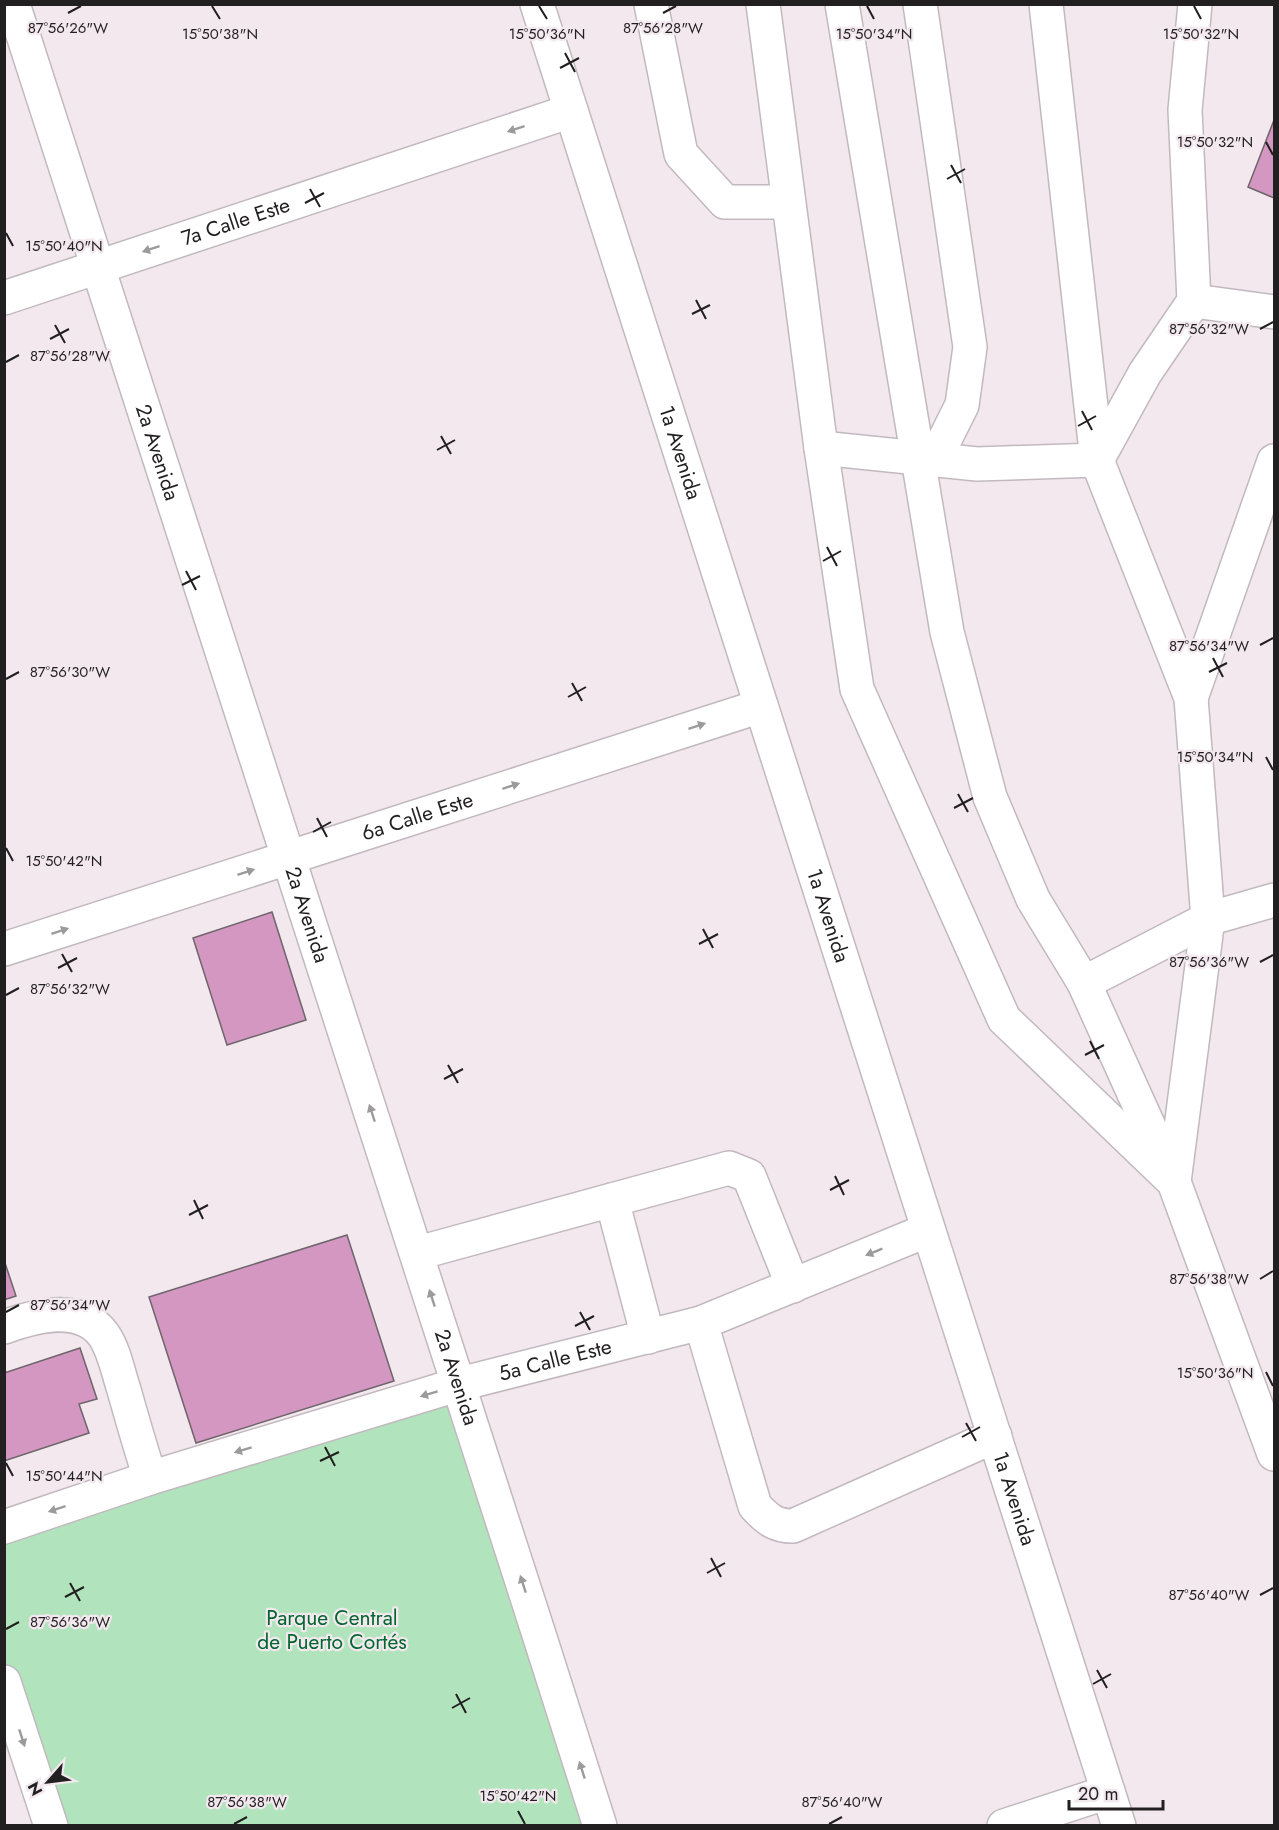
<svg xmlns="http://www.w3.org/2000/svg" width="1279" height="1830" font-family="Jost,sans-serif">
<rect width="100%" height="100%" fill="#f2e8ee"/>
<path fill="#b1e4bc" d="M460,1384L600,1825H51L5,1682L4,1528Z"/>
<g fill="#d397c1" stroke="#6e656b" stroke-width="1.5">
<path d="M1274,120V198L1248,187Z"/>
<path d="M272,912L306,1020L227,1045L193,938Z"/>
<path d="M347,1235L394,1381L196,1443L149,1297Z"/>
<path d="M4,1260L16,1296L4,1300Z"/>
<path d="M80,1348L97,1399L79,1404L89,1433L4,1461V1373Z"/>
</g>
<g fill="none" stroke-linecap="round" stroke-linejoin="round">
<defs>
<g id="minor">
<path id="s1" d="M13,4C208,612 407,1218 600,1826"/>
<path id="s2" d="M537,4L1119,1826"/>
<path d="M651,4L681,154L725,202H788"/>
<path d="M763,4L821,448L857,689L1004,1019L1174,1182L1274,1454"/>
<path d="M842,4L947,632L990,797L1033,899L1084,983L1174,1182L1208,919L1191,698L1097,460L1046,4"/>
<path d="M920,4L970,347L962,405L935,459"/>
<path id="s3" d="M4,298L571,111"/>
<path d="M1194,301L1274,312"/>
<path d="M821,448L977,464L1097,460L1145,373L1194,301L1185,110L1195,4"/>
<path d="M1191,698L1274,461"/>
<path id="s4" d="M4,949L761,706"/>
<path d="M1084,983L1208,919L1274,900"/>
<path d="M612,1200L648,1337"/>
<path d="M418,1253L729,1168L749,1176L793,1286"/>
<path d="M701,1323L755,1506C767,1519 775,1526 793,1526L995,1436"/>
<path d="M4,1327C34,1316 80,1303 103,1334C114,1349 118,1372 124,1390C132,1419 141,1449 150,1478"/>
<path id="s5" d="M4,1527L150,1478L460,1384L701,1323L928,1230"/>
<path d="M4,1682L51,1826"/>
<path d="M1004,1826L1108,1792"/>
</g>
</defs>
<use href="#minor" stroke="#c2b9bf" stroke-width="36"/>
<use href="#minor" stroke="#fff" stroke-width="33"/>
</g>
<defs><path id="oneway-solid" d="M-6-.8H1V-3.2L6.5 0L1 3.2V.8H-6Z" transform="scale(1.5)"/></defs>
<g fill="#9c9a9b">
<use href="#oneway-solid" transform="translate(516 129) rotate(162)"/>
<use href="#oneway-solid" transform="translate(151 249) rotate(162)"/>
<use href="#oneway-solid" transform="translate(697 726) rotate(-18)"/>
<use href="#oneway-solid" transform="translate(511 786) rotate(-18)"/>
<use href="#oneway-solid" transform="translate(246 872) rotate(-18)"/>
<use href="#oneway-solid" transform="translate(60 931) rotate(-18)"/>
<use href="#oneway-solid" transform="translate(372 1113) rotate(-108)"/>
<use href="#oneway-solid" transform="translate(874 1252) rotate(158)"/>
<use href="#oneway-solid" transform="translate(432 1298) rotate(-108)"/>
<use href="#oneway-solid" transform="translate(429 1394) rotate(163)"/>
<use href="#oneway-solid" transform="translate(243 1450) rotate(163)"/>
<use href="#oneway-solid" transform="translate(57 1509) rotate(162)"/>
<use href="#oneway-solid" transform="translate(523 1584) rotate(-108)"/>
<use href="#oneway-solid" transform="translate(22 1738) rotate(72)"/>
<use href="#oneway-solid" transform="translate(582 1770) rotate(-108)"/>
</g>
<path fill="none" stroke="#221f21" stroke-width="2" d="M212,6L220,19M539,6L547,19M867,6L874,19M1194,6L1201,19M68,13L81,6M663,13L676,6M565,53L575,72M560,68L579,58M1266,142L1273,155M951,165L961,183M947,179L965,169M310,189L320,207M305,203L324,193M6,233L13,246M696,300L706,319M692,314L710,305M55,325L65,343M1260,329L1273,322M50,339L69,329M6,362L19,355M1082,411L1092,430M1078,426L1096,416M441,436L451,454M437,450L455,440M827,547L837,566M823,561L841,551M186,571L196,590M182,585L200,576M1260,645L1273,638M1213,658L1223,677M1209,672L1227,663M6,679L19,672M572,683L582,701M568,697L586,687M1266,757L1273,770M958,794L968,812M954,808L973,798M317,818L327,837M313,832L331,822M6,848L13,861M703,929L713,948M699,944L718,934M62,954L72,972M1260,962L1273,955M58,968L77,958M6,995L19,988M1090,1041L1099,1059M1085,1055L1104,1045M448,1065L458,1083M444,1079L463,1069M835,1176L844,1195M830,1190L849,1180M194,1200L203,1219M189,1215L208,1205M1260,1279L1273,1271M6,1312L19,1305M580,1312L590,1330M575,1326L594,1316M1266,1372L1273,1386M966,1423L976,1441M962,1437L980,1427M325,1447L335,1466M320,1461L339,1452M6,1463L13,1476M711,1558L721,1577M707,1573L725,1563M70,1583L80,1601M1260,1595L1273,1588M65,1597L84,1587M6,1629L19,1622M1097,1670L1107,1688M1093,1684L1111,1674M456,1694L466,1713M452,1708L470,1698M518,1811L525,1824M234,1824L247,1817M829,1824L842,1817"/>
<g text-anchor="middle" stroke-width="4.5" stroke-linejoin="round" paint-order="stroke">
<g font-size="21" fill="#221f21" stroke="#f2e8ee">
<text dy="7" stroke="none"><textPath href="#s3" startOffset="244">7a Calle Este</textPath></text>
<text dy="7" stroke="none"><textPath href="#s2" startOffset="471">1a Avenida</textPath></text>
<text dy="7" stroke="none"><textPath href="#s1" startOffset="471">2a Avenida</textPath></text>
<text dy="7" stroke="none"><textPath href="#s4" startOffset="434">6a Calle Este</textPath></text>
<text dy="7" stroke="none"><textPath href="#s1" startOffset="957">2a Avenida</textPath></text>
<text dy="7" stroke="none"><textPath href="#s2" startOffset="957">1a Avenida</textPath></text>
<text dy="7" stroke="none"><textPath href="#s5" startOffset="576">5a Calle Este</textPath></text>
<text dy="7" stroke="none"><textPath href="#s1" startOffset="1443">2a Avenida</textPath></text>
<text dy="7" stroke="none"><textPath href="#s2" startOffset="1569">1a Avenida</textPath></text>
</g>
<g font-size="21" fill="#00662f" stroke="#f2e8ee">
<text x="332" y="1625">Parque Central<tspan x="332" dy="24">de Puerto Cortés</tspan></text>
</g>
</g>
<g font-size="15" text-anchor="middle" fill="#221f21" stroke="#f2e8ee" stroke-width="4.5" stroke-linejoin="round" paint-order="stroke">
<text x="68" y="33">87°56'26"W</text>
<text x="663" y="33">87°56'28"W</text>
<text x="220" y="39">15°50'38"N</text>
<text x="547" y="39">15°50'36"N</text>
<text x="874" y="39">15°50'34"N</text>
<text x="1201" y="39">15°50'32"N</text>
<text x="1215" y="147">15°50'32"N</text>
<text x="64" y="251">15°50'40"N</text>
<text x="1209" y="334">87°56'32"W</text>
<text x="70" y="361">87°56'28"W</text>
<text x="1209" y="651">87°56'34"W</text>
<text x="70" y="677">87°56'30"W</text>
<text x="1215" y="762">15°50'34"N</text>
<text x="64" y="866">15°50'42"N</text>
<text x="1209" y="967">87°56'36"W</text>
<text x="70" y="994">87°56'32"W</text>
<text x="1209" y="1284">87°56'38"W</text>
<text x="70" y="1310">87°56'34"W</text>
<text x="1215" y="1378">15°50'36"N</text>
<text x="64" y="1481">15°50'44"N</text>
<text x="1209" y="1600">87°56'40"W</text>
<text x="70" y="1627">87°56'36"W</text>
<text x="518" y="1801">15°50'42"N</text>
<text x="247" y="1807">87°56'38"W</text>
<text x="842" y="1807">87°56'40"W</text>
</g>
<rect width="1279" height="1830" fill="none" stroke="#221f21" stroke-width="12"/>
<g transform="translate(48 1782) rotate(242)" stroke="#f2e8ee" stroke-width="4.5" paint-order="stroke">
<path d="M0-4.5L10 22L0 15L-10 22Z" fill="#221f21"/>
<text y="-9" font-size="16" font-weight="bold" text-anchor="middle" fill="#221f21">N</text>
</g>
<path d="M1069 1800v9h94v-9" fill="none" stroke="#221f21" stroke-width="3"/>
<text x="1078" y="1800" font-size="18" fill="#221f21" stroke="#f2e8ee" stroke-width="4.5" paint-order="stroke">20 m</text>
</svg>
